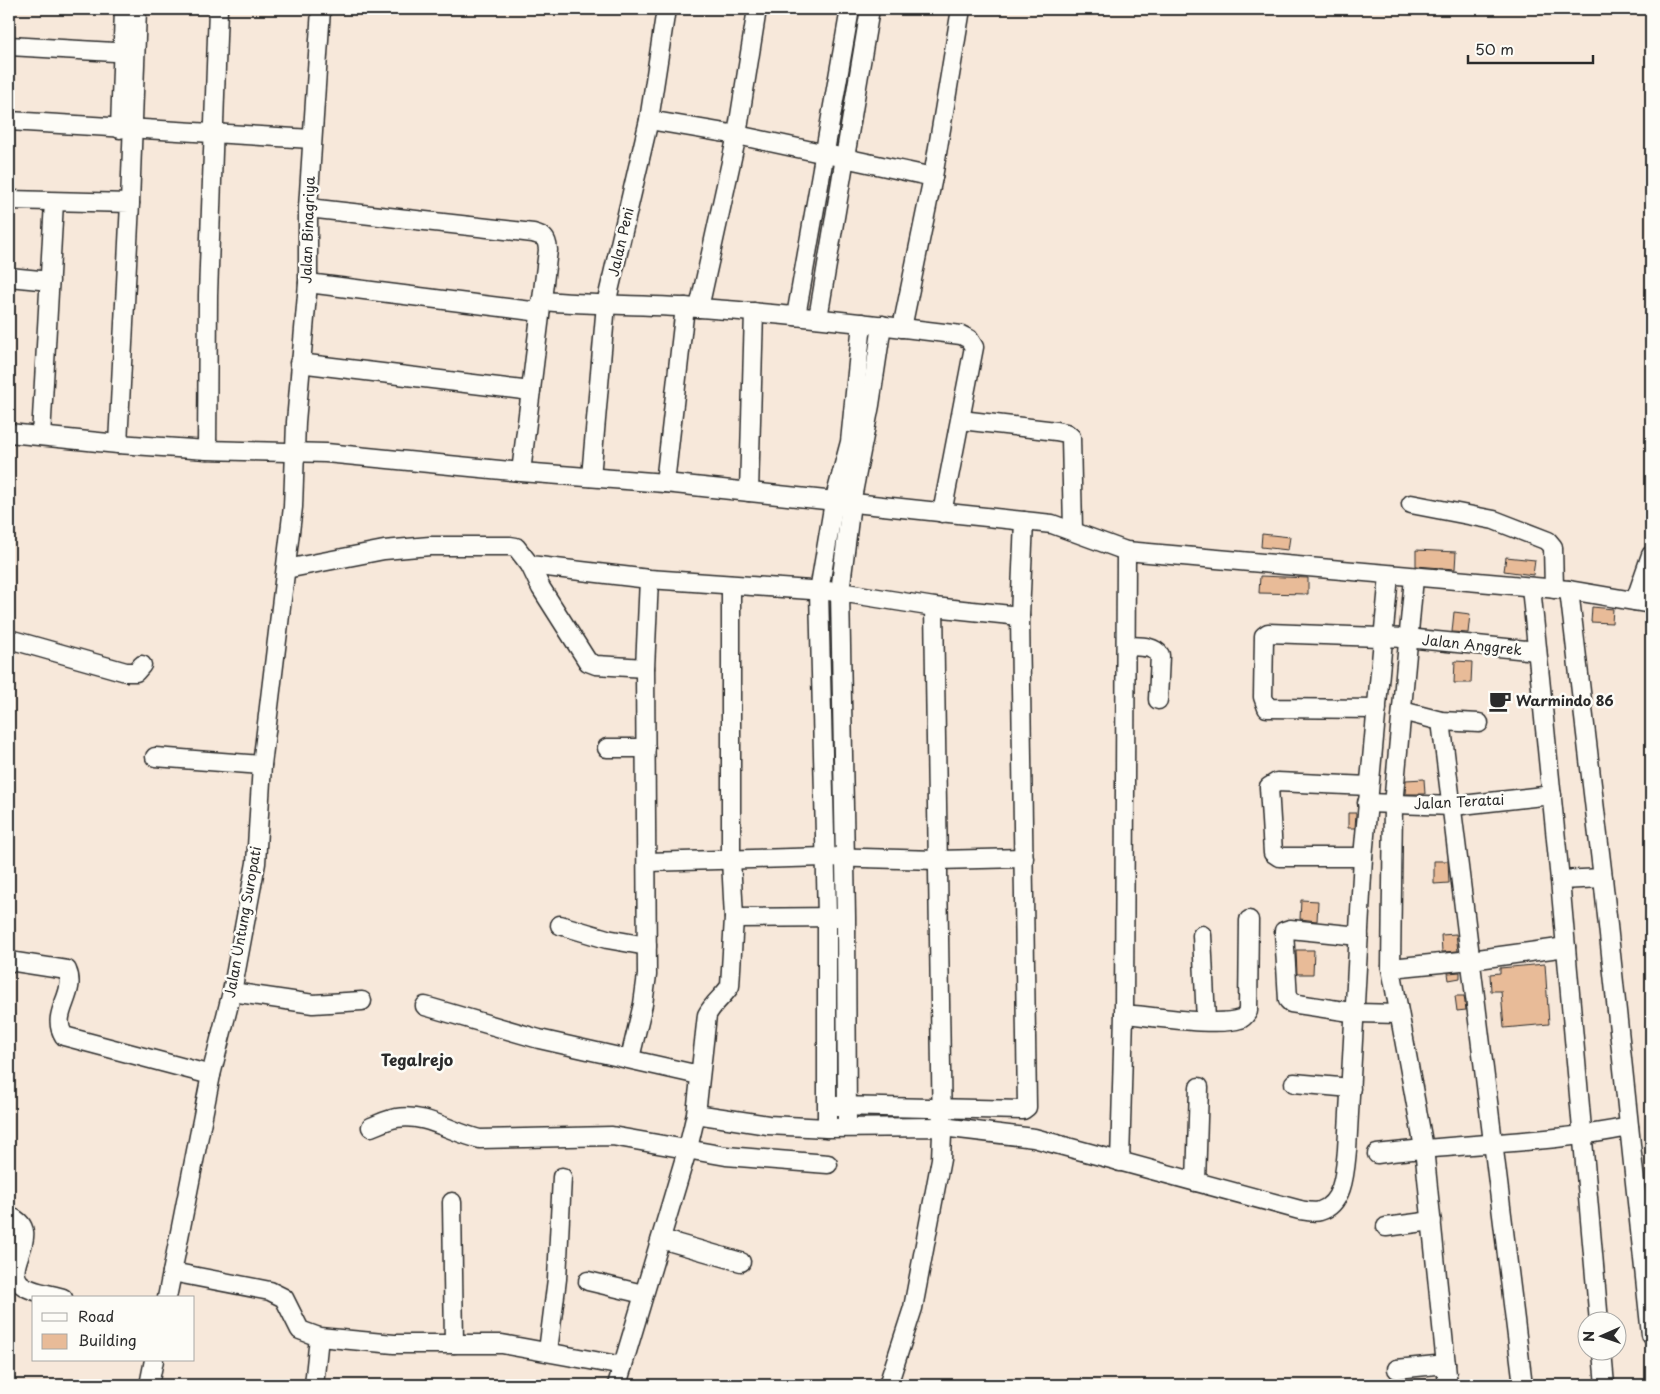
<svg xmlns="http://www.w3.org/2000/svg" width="1660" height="1394" font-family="'Playpen Sans',sans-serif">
<rect width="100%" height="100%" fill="#f7e8da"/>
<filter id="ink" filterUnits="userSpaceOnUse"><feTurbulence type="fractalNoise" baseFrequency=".02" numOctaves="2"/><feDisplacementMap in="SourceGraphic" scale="10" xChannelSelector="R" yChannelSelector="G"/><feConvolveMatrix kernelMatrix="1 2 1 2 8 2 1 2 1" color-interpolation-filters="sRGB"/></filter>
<g filter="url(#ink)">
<g fill="#e8bb98" stroke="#2b2b2b">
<path d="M1262,534L1290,537L1288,550L1261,547Z"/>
<path d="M1416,550L1456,552L1455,569L1416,566Z"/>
<path d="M1506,557L1535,560L1533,575L1504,571Z"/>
<path d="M1260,576L1308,578V594L1259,593Z"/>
<path d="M1592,607L1613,609L1612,623L1591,622Z"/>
<path d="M1454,612L1470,614L1468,633L1452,632Z"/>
<path d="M1455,661L1472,662L1471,683H1454Z"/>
<path d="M1424,779L1425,794H1405L1406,780Z"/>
<path d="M1348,813H1356L1355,828H1348Z"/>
<path d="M1434,861H1448L1449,883L1434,884Z"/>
<path d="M1301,900L1318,901L1317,921L1300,919Z"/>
<path d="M1456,934L1458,951L1442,952L1441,935Z"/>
<path d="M1296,950H1314L1313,974H1297Z"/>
<path d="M1545,964L1549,1024L1504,1028L1501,991H1491L1490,974L1500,973V968Z"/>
<path d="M1460,972V978L1449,980L1448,973Z"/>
<path d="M1455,996H1464L1466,1010L1457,1011Z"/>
</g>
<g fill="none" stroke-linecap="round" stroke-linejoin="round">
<defs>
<g id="minor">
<path d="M9,46L132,53"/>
<path d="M649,120L737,135L933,177"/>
<path d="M9,121L312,139"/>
<path d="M120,129L124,9"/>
<path d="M9,200L130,203L118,444"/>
<path d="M130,203L137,9"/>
<path d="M308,208L533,233C544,236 547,238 548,250L521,472"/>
<path d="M9,277L50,281"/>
<path d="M308,283L540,312"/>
<path d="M541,301C594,305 647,305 700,308C788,314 874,324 961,335L969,339L974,347L942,513"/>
<path d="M699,308L737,135L757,9"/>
<path d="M796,316L850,9"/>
<path d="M818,318L870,9"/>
<path d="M902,328L933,177L961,9"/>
<path d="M299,363L531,391"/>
<path d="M961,420L1056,431L1066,433L1071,437L1073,530"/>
<path d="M9,433L118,444L207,450L326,453L521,472L665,483L1052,524L1126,551L1569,590L1651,604"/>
<path d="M41,436L54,202"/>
<path d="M207,450L208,295L218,9"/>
<path d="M591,477L606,304L649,120L666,9"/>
<path d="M665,483L685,307"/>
<path d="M749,492L754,312"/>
<path d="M1411,504L1494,520L1548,541L1553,547L1554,589"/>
<path d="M530,565L541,588L588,662L596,665L645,668"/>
<path d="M286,569L384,550L430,546H510L516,547L530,565L649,579L840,592L934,607L1020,616"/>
<path d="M1531,587L1560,880L1599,1322"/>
<path d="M1569,590L1603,878L1651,1335"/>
<path d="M1635,601L1651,555"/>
<path d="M9,639L126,672H136L142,665"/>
<path d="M1127,646C1138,647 1153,645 1160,655L1158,700"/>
<path d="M1377,709L1267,708L1263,697L1264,636L1268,633L1407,638L1537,651"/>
<path d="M1402,711L1441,721L1479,723"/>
<path d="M1441,721L1523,1385"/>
<path d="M607,748H646"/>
<path d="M155,757L262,765"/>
<path d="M1367,803L1453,806L1552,795"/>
<path d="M1363,857H1279L1273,853L1269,787L1277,782L1369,786"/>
<path d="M647,862L825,857L937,860L1024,858"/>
<path d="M1560,880L1603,878"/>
<path d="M734,918L838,917"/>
<path d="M560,925L607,939L647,946"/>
<path d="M1202,935L1206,1021"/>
<path d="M1359,936L1290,929L1284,931L1288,1000L1291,1003L1357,1013L1399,1014"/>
<path d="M9,961L67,970C78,994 49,1013 64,1036L211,1075"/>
<path d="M1391,968L1393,805L1414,578"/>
<path d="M232,992L313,1004L362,1001"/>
<path d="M425,1006L539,1039L699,1075"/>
<path d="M1124,1014C1150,1016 1218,1027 1240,1019C1244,1018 1246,1014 1248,1011L1249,920"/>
<path d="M630,1058L643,1004L647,975L645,668L649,579"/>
<path d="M1294,1083L1351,1088"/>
<path d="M836,1106L1023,1110L1027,1107L1020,616L1024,521"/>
<path d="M696,1114L768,1125L827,1128L942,1127L1034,1138L1300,1210C1306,1211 1314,1213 1320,1211C1344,1204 1345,1170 1347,1150L1363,857L1389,575"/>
<path d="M371,1127C379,1124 388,1119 397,1118C426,1113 452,1133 480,1139L612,1136L726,1156L828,1164"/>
<path d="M847,1127L846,917L840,592L851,503L870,405L882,325"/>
<path d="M827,1128V917L819,591L834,502L850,442L862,323"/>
<path d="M1377,1154C1461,1143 1546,1144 1629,1127"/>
<path d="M1120,1162L1124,1014L1126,551"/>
<path d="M1196,1182L1199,1087"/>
<path d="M452,1202L454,1344"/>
<path d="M9,1216C45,1231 4,1263 19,1282C27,1292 51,1294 63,1298"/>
<path d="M1386,1227L1432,1221"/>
<path d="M661,1239L741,1262"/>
<path d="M172,1272L270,1291L284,1298L300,1330L319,1337L394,1344H502L623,1366"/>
<path d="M588,1281L643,1294"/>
<path d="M167,1298L211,1075L232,992L256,863L262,765L293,507L296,422L308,283V208L321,9"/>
<path d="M548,1351L557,1279L562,1177"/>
<path d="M1602,1352L1605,1385"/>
<path d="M1397,1369L1446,1364"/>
<path d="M149,1385L154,1360"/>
<path d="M314,1385L319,1337"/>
<path d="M617,1385L689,1144L696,1114L707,1015C713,1003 723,997 730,986L734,918L731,859V585"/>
<path d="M888,1385L913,1308L941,1159L942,1134L934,607"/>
<path d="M1448,1385L1424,1148L1391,968L1471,960L1566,947"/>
</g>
</defs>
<use href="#minor" stroke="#2b2b2b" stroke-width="21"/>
<use href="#minor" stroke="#fdfcf7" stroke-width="18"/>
</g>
</g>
<defs>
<symbol id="cafe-bare" viewBox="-9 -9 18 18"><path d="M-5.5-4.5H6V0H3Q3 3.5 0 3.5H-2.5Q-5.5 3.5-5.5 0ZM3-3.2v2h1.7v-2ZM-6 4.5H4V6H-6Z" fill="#2b2b2b" stroke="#fdfcf7" stroke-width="2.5" paint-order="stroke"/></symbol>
</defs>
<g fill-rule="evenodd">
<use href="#cafe-bare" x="1484" y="685" width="32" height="32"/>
</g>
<g text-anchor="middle" stroke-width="5" stroke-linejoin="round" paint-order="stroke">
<g font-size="14" fill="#2b2b2b" stroke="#fdfcf7">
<text transform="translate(308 230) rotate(-88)" y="5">Jalan Binagriya</text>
<text transform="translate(621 242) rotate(-77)" y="5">Jalan Peni</text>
<text transform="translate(1472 645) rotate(6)" y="5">Jalan Anggrek</text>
<text transform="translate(1459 802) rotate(-3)" y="5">Jalan Teratai</text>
<text transform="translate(243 922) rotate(-80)" y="5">Jalan Untung Suropati</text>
</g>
<g font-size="14" font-weight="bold" fill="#2b2b2b" stroke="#fdfcf7" text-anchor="start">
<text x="1516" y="706">Warmindo 86</text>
</g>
<g font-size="16" font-weight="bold" fill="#2b2b2b" stroke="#fdfcf7">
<text x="417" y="1066">Tegalrejo</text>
</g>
</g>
<rect width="1660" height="1394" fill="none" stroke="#fdfcf7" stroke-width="30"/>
<rect x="15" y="15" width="1630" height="1364" fill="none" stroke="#2b2b2b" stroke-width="2" filter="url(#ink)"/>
<rect x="32" y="1296" width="162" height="65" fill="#fdfcf7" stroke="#a9a8a5"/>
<rect x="42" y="1313" width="25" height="8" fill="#fdfcf7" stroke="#a9a8a5"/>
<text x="78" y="1322" font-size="15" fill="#2b2b2b">Road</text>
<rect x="42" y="1334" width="25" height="15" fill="#e8bb98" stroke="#a9a8a5"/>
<text x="78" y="1346" font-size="15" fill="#2b2b2b">Building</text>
<g transform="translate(1602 1336) rotate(268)"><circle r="24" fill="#fdfcf7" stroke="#a9a8a5"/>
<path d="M0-4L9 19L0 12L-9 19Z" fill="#2b2b2b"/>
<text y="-8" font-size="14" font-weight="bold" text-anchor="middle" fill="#2b2b2b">N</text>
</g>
<path d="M1468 55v8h125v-8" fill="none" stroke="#2b2b2b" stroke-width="2.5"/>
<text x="1475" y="55" font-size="15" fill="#2b2b2b" stroke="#fdfcf7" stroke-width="4" paint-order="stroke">50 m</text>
</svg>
